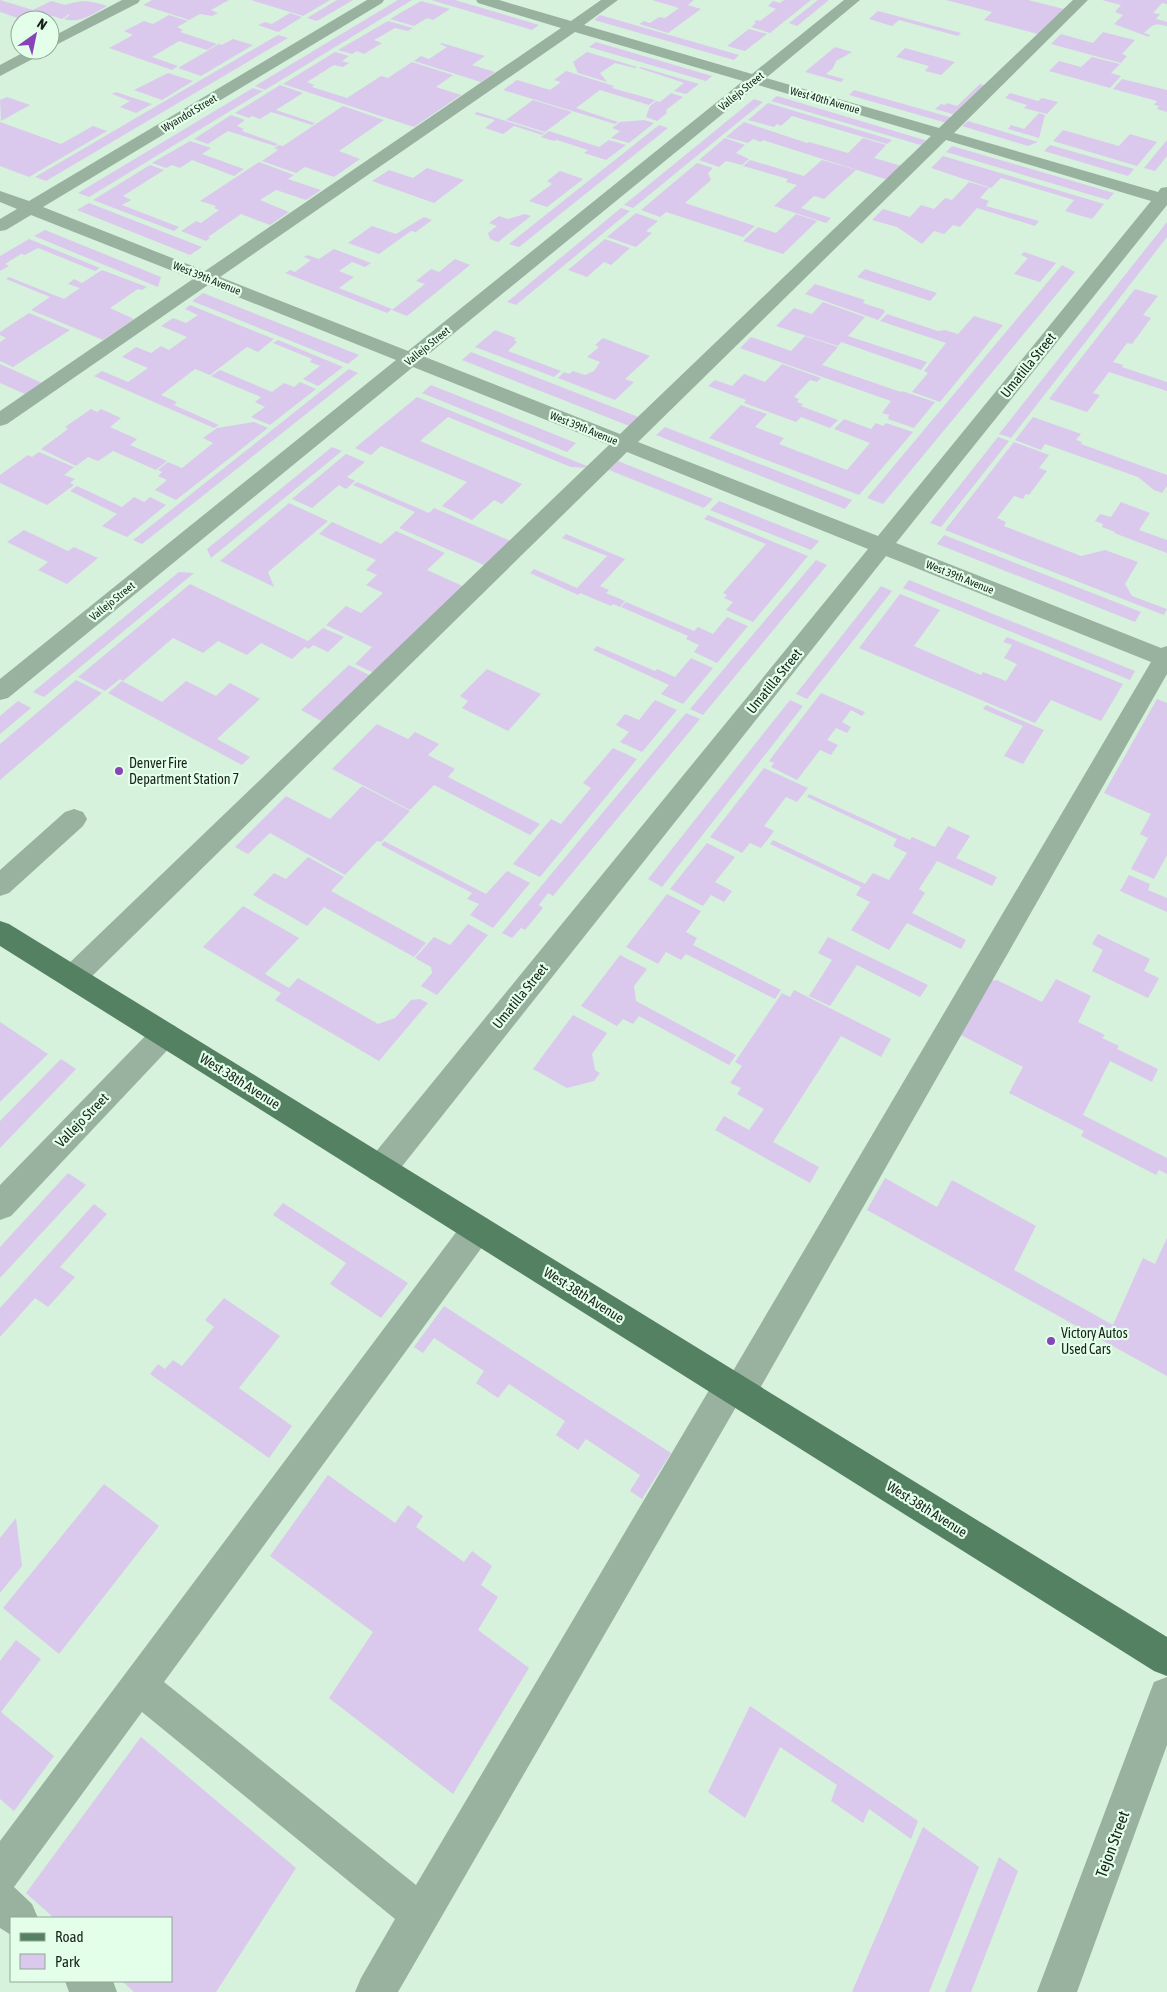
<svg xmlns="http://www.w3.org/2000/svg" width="1167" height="1992" font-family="'Asap Condensed',sans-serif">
<rect width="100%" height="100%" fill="#d6f1dc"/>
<g fill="#dbc9ed">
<path d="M0,0L33,10L51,1L65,5C83,0 87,0 107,6C93,14 80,24 64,19L70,15L67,14L68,15L62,19L53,16C33,26 16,17 0,12Z"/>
<path d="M152,0H229L211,10L218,13L212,16L200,14L189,20L143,5Z"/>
<path d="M251,0H330L303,16Z"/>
<path d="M337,0H353L317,21L307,18Z"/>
<path d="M398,0H412L265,90L255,86Z"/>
<path d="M431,0H455L539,25L532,30Z"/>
<path d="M652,0H694L688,5L701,9L668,33L639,24L644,21L650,23L659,17L665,18L679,8Z"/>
<path d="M784,0H811L770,33L751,27L756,23L754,22L757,20L760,21L776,9L768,6L773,1L780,3Z"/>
<path d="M818,0H829L797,26L789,23Z"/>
<path d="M946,0H1028L1064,9L1038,34L984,20L992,12Z"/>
<path d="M1102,0H1167V4L1162,3L1153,13L1160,14L1156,19L1167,22V26C1155,23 1153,24 1144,33L1150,35L1149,37L1114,24L1123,15L1115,12L1121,5Z"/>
<path d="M421,1L450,9L433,20L427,18L414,26L390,19Z"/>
<path d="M878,11L961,33L958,36L899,20L892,26L869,19Z"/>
<path d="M290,13L302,17L278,32L258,25L265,22L272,24Z"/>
<path d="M169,15L188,21L177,27L183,30L180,32L217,44L207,50L179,41L152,57L178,66L172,70L109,48L133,35L124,31L144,21L153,24Z"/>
<path d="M600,15L739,55L734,60L594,20Z"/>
<path d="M388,21L413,28L408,31L395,28L374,40L382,43L364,54L357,51L352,54L338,50Z"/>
<path d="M749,29L767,34L745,51L727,46Z"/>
<path d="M1103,32L1135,40L1122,54L1127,56L1121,63L1051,44L1061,34L1093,43Z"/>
<path d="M278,35L288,38L46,181L35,177Z"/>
<path d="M233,39L253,45L201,76L178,68L219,44L222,45Z"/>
<path d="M596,42L712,76L706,81L589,47Z"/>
<path d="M442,43L485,56L472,65L495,72L481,82L414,61L421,56L429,59L447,47L440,44Z"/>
<path d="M835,47L852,52L836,61L833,68L826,74L844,79L841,82L805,72Z"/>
<path d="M905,48L955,62L941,75L925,71L929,66L896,57Z"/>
<path d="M335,52L349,56L342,61L349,63L343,67L334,65L307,82L314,85L312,87L347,98L381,76L388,78L412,62L453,75L436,87L461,95L414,127L283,84Z"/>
<path d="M587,52L637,67L635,68L615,63L600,73L607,82L578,73L573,62Z"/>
<path d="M1092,57L1120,64L1111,73L1121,76L1110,88L1049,71L1059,61L1081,67Z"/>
<path d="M641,67L699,84L686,94L674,91L684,83L639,68Z"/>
<path d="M566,71L614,86L612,88L655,100L649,105L600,90L576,108L618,122L615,124L503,90L517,80L550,90L561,82L554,80Z"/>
<path d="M168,73L193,81L162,100L134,90Z"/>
<path d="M1122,79L1167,90V112L1157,109L1159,106L1154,105L1157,101L1113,89Z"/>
<path d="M980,84L987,86L956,115L935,109L941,104L945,105L947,103L957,106Z"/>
<path d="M280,85L303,93L276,110L315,123L312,125L271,112L260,119L252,116L249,118L235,113Z"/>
<path d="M253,88L263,91L89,197L78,193Z"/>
<path d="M854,90L953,118L947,123L849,95Z"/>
<path d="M116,92L152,104L136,113L120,107L130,101L112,94Z"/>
<path d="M671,93L683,97L666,110L667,113L657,121L646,117L650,106L656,101L660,102Z"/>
<path d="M1010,93L1038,101L1042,98L1058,102L1047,114L1024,108L1027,105L1005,98Z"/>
<path d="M777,96L928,141L924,146L771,101Z"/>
<path d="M7,97L30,105L1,121L0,100Z"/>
<path d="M754,99L763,102L633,208L624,205Z"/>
<path d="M533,100L572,112L545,132L506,120Z"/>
<path d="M768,103L892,140L887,144L792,116L781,126L777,124L774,127L748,120Z"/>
<path d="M343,106L384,120L339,151L360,159L334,177L305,167L296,173L262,161L278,150L274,148L279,145L283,146Z"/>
<path d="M477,112L544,133L542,135L514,126L503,134L485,128L495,120L474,114Z"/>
<path d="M1039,113L1045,115L1039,138L1008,129L1011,125L1024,129Z"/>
<path d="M231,115L245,120L237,126L244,129L242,131L278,144L275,146L228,131L208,144L194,139Z"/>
<path d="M644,120L654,123L629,143L611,138L620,131L612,128L620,122Z"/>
<path d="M968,121L1038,142L1028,146L962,126Z"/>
<path d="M0,122L61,144L93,126L107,131L29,177L0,166Z"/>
<path d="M744,122L807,143L809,142L848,153L863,138L886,145L874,158L902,166L888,180L763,140L761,142L753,139L748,143L726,137Z"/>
<path d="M659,125L668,128L519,247L509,244Z"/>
<path d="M1063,130L1119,146L1130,134L1157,142L1137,166L1053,141Z"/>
<path d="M549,131L599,147L609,140L626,145L606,160L584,153L588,150L557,140L554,141L541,137Z"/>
<path d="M725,138L745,145L736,153L749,159L742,165L726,161L719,167L699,160Z"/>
<path d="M1167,140V156L1155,171L1144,168Z"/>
<path d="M190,141L211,148L202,154L244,169L234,176L192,160L180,168L172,165L166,168L152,163Z"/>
<path d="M1050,145L1134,169L1128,176L1044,151Z"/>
<path d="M952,146L1114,193L1108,200L946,152Z"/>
<path d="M943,156L1104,204L1092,219L1065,211L1074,200L1001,178L991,188L931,168Z"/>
<path d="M750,160L804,176L822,160L856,170L824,199L814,196L801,208L831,218L826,223L774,206L797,185L786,182L788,179L743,166Z"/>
<path d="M259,162L294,175L288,179L321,190L306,200L276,190L260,200L289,212L270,225L241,214L208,237L210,238L206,241L181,231L196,221L201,223L219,210L214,208L216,206L200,201Z"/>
<path d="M697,163L713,168L708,173L711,180L685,203L755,226L743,237L666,212L660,217L641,210Z"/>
<path d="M150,165L164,170L123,196L131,200L122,205L179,227L174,231L93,200Z"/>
<path d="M427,168L464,180L434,203L372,181L389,170L413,178Z"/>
<path d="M560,171L583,179L547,207L529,201L552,184L547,181Z"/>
<path d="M969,182L989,188L980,198L989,201L986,206L1039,221L1035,226L977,208L960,227L953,225L944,234L934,231L922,244L897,227L872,220L883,209L910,217L921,205L934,209L945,198L952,200Z"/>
<path d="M89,203L202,247L190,255L77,210Z"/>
<path d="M621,208L630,211L516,305L507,302Z"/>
<path d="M636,213L658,221L646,231L652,233L636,247L607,237Z"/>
<path d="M525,214L531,216L498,242L490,239L488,233L497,226L489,223L499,216L508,219Z"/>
<path d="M796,214L817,221L783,254L743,241L758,227L776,233Z"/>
<path d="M424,217L432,220L416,232L411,231L379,254L348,243L372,226L396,234Z"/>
<path d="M1167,222V237L1011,438L999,434Z"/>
<path d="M45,230L161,277L158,287L34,236Z"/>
<path d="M29,239L100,268L95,271L38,248L25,255L21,254L5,264L9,266L0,271V256Z"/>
<path d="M605,239L630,248L611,265L604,262L587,277L568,270Z"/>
<path d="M334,249L371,263L365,267L352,262L339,271L354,277L339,288L392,309L387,313L285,273L290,270L295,272L311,260L304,257L307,255L319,259Z"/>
<path d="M1024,252L1056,263L1040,282L1014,274L1028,258L1021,255Z"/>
<path d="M455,259L470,265L407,316L392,310L425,284L416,281L431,269L439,272Z"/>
<path d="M1062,265L1075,272L883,504L867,498Z"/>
<path d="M865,269L937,293L930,301L857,277Z"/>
<path d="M102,270L147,287L142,290L138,289L110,308L134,319L103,340L31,310L50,297L6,279L9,277L64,299L80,288L68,284L74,279L82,283Z"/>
<path d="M815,284L865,300L863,303L884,310L885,312L878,320L805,294Z"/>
<path d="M1135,289L1158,296L1143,315L1151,318L1132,344L1127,343L1113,362L1123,365L1122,367L1167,382V391L1109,372L1093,393L1100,395L1087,412L1049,399Z"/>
<path d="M203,293L359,355L348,364L192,301Z"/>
<path d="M823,302L865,317L848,336L927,362L921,370L841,342L838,346L776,326L794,308L812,314Z"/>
<path d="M190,305L274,339L258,352L247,347L210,375L195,369L161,395L177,402L174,405L219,425L214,428L94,376L102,371L128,382L148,368L122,357L136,347L151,353L161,346L169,350L187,337L161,326L173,318L186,323L198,315L185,309Z"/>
<path d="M29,313L70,330L13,367L0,361V342L6,338L0,335V332Z"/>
<path d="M887,314L938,331L945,330L958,334L974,316L1003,325L940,402L912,392L928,373L924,371L946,343L880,321Z"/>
<path d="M495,330L516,338L514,340L517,342L508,351L561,371L554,377L475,347Z"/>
<path d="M805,336L838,347L822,365L901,392L902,391L935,402L914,428L888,419L889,415L882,413L891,401L740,348L751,337L791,351Z"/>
<path d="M603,338L650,356L625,379L634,382L615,400L558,378L564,372L569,374L573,371L585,375L594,371L600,362L587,357L599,347L595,345Z"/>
<path d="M278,340L343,367L318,386L303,379L320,366L310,362L312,359L273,343Z"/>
<path d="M471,352L641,418L632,427L462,360Z"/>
<path d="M0,364L42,383L25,394L0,383Z"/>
<path d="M782,364L821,378L817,382L810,380L794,397L799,399L797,402L803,404L801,406L838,420L830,428L801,417L796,422L744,403L746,400L708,386L715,380L732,386L744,374L765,382Z"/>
<path d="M349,369L358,373L142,544L133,540Z"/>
<path d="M220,370L272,392L284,383L294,387L300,382L316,389L270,425L251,417L265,407L255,402L261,397L211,376Z"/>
<path d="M431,385L576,443L567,452L422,393Z"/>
<path d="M417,397L592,468L571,467L448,417L420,441L522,484L502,504L494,500L472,520L442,506L467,482L381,446L371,455L355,448Z"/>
<path d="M741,405L767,414L755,427L784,438L779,444L847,470L870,443L834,429L844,419L871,429L876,423L883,426L886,423L913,432L859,495L709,438Z"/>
<path d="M91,409L97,412L101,409L121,418L110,427L137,439L130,445L167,461L156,470L113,451L98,461L88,457L76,466L41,449L68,429L65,427Z"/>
<path d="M1033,417L1081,434L1076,440L1082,442L1081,444L1167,475V486L1162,493L1154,490L1138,477L1045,444L1041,450L1015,440Z"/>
<path d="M254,422L268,428L176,500L155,490L167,480L158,476L162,472L158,470L168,462L182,468L213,443L203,438L217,428Z"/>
<path d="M665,427L852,500L845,509L656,435Z"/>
<path d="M998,437L1009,441L941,527L930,523Z"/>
<path d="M1014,442L1049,455L1039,468L1047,471L1029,495L1026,494L1023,499L1014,496L997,518L1006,522L1004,526L1081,556L1105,550L1138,562L1125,584L1132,596L1167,609L1164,615L945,530Z"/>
<path d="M332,447L342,451L211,558L207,549Z"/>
<path d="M39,452L74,467L64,475L75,479L70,483L74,485L47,505L0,483V475L28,455L32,457Z"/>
<path d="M346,454L365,462L347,477L355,481L346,489L339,485L312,508L292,499Z"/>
<path d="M618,461L713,499L704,508L609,470Z"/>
<path d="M357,482L429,513L434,508L515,543L484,565L399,528L415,512L353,485Z"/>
<path d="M77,486L122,507L134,497L144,502L150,497L166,505L127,537L102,526L117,514L70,491Z"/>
<path d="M719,501L819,541L811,550L710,510Z"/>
<path d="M1121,502L1150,513L1139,530L1167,540V553L1114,533L1115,532L1102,527L1103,524L1095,521L1100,514L1111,517Z"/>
<path d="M289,503L328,521L268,572L274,587L220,561Z"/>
<path d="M708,515L808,556L753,622L726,610L733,602L724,598L727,595L723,593L766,544L704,519Z"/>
<path d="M332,522L381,544L396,531L445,553L427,570L467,588L378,675L355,664L372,647L326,625L346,606L361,613L383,593L366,585L377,575L366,570L376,560L319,534Z"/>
<path d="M24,530L68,551L74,547L98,558L67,584L38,570L48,562L7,542Z"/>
<path d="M566,534L625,559L600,586L609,590L606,593L625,601L620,607L613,604L611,606L580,593L578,595L530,573L534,569L577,588L607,556L562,538Z"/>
<path d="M944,535L1141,612L1135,622L937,544Z"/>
<path d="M816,560L827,565L703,715L690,709Z"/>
<path d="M179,572L194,573L44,697L33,692Z"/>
<path d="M909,580L1135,671L1130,680L903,588Z"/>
<path d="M190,584L308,641L323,628L344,637L328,652L313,645L309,649L305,647L292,659L261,643L247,655L218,641L203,653L173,638L123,681L120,679L105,691L78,677Z"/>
<path d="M881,586L892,591L807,699L796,694Z"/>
<path d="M900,594L940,610L914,646L981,675L983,672L1006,681L1017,664L1004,658L1012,645L1003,642L1007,637L1123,684L1101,721L1051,700L1035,723L859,648Z"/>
<path d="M626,602L694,631L698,627L713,634L727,617L748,626L717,663L694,652L699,645L686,639L688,636L621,607Z"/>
<path d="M597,646L655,671L657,669L675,677L691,658L713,668L683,704L661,694L669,685L593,650Z"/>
<path d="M349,665L371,676L323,722L301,710Z"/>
<path d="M487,669L541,694L508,731L462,708L468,701L460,696Z"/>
<path d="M76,680L102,693L0,780V744Z"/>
<path d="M122,681L162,702L186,681L216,696L230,683L260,699L217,739L250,757L242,765L108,693Z"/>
<path d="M821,693L865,712L862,716L851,710L842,722L851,727L847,733L836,728L827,740L838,745L831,755L820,750L797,780L771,767L774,763L769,761Z"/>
<path d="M1157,699L1167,703V855L1154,879L1131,869L1148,838L1140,834L1151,814L1104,793Z"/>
<path d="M655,700L677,710L642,752L620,742L629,732L616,725L625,714L639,720Z"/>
<path d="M790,700L803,706L662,887L648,879Z"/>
<path d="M18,701L31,708L0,734V716Z"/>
<path d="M986,705L1044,730L1023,764L1004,756L1023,726L983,709Z"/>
<path d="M686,713L700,719L553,896L548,893L539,905L543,908L525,930L521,928L512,938L502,933Z"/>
<path d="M377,724L408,739L415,732L439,744L428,755L455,769L448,777L540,824L530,835L434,785L410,810L332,769Z"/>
<path d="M613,748L637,759L540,877L513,864L551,819L561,824L591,788L583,783Z"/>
<path d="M764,768L808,788L797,802L786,797L764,826L774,831L761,848L750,843L742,853L710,837Z"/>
<path d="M362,786L410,811L381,842L377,841L345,875L270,833L248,854L235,847L286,796L330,819Z"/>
<path d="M809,794L910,840L912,837L935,847L948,826L970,836L956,858L997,877L992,886L937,861L919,889L925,893L912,913L966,940L961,949L907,923L889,950L851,930L870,902L856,895L861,887L770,844L773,840L865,884L873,873L889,880L907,853L893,846L897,839L807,797Z"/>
<path d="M384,841L486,894L507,871L530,883L493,928L470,915L479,904L467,899L472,893L381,845Z"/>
<path d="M707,843L735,857L715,882L732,891L724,902L711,895L703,906L670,889Z"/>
<path d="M308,857L344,877L331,891L426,943L414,957L324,907L307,926L253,895L274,873L286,879Z"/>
<path d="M1129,875L1150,884L1148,890L1167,898V912L1120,891Z"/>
<path d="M667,894L701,911L686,932L697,938L693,945L781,990L775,999L686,954L681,960L666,952L658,964L626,947Z"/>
<path d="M243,906L299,938L265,974L289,988L298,978L378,1024L395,1018L411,1000L420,999L428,1003L379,1061L275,1000L281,993L203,947Z"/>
<path d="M468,924L488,935L437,995L421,986L432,973L431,967L415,958L434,937L450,945Z"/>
<path d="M1098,934L1150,959L1144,971L1159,978L1148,998L1092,971L1103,950L1092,944Z"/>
<path d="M828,937L928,985L920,997L857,965L830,1006L809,996L832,960L818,953Z"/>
<path d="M620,955L647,969L634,986L636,1001L736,1055L729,1065L639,1016L633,1024L623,1019L617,1026L581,1006Z"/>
<path d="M1056,979L1091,996L1078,1022L1105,1035L1102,1038L1119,1046L1117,1049L1158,1069L1152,1082L1110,1061L1083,1115L1167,1158V1174L1159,1170L1156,1175L1081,1136L1084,1131L1009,1093L1023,1067L957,1033L987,981L997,980L1042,1002Z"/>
<path d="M794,990L891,1039L881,1057L841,1036L773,1142L819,1167L810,1183L715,1130L724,1116L749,1130L764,1109L737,1094L741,1088L730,1083L742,1066L735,1062L782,993L790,997Z"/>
<path d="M573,1015L607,1033L592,1054L595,1070L600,1073L594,1081L567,1088L533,1069Z"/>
<path d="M0,1022L48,1054L0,1102Z"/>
<path d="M61,1059L76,1069L0,1148V1121Z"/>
<path d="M68,1173L86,1185L0,1278V1247Z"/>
<path d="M885,1178L937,1207L952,1180L1036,1226L1014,1270L1113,1325L1143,1258L1155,1264L1167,1238V1376L867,1210Z"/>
<path d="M283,1203L408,1283L381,1318L330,1284L346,1263L273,1215Z"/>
<path d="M94,1204L107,1214L60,1267L75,1277L48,1307L35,1298L0,1337V1308Z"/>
<path d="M224,1298L280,1336L239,1388L292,1426L269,1458L150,1374L158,1364L165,1369L173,1360L182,1366L214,1327L205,1320Z"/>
<path d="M444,1306L671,1453L642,1499L630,1491L640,1475L586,1439L578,1450L556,1435L565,1421L509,1384L498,1398L476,1383L484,1371L434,1338L423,1353L414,1347Z"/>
<path d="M328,1475L395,1523L408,1505L423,1516L416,1527L464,1562L472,1551L492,1566L481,1585L498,1597L478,1630L529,1668L453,1794L329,1698L373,1632L270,1556Z"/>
<path d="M104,1484L159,1526L59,1654L3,1608Z"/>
<path d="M16,1518L22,1566L0,1593V1538Z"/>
<path d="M16,1640L41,1659L1,1712L54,1756L14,1811L0,1799V1661Z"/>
<path d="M750,1706L918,1821L911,1839L869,1809L863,1823L831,1801L837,1785L780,1747L745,1818L708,1792Z"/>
<path d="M141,1737L296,1868L216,1992H134L122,1981H171V1918H54L26,1893Z"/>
<path d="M923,1827L979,1867L929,1992H852Z"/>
<path d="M999,1857L1018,1871L971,1992H945Z"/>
</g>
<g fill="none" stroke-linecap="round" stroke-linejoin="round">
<g fill="#99b19f" fill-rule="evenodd">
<path d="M122,0H140L138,3L50,48V38Z"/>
<path d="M367,0H384L382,3L43,207L205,271L561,28L478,3L476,0H499L571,21L601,0H618L584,25L752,74L844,0H860L766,78L939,128L1073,0H1088L954,133L1158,192L1161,188L1167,187V205L896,543L1161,648L1167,646V674L751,1404L739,1408L736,1407L398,1992H355L361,1978L395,1919L142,1712L14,1887L32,1904L38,1918H11V1935L0,1928V1841L466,1219L477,1215L488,1219L492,1229L488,1239L164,1682L416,1885L718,1375L730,1370L733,1371L1151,662L886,556L392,1179L381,1183L370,1179L366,1169L370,1159L868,549L627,452L83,985L73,988L63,985L59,977L63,969L609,445L413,367L8,698L0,700V679L396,360L208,285L7,424L0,426V411L193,279L31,215L6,230L0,231V219L17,209L0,202V191L29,201ZM575,32L743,81L408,351L220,277ZM758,85L931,136L620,434L425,357ZM946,140L1151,201L878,536L638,442Z"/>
<path d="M28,50H47L44,53L0,76V65Z"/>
<path d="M74,809L83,812L87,819L83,826L9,893L0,896V870L65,812Z"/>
<path d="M165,1022L175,1026L179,1034L175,1042L11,1216L0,1220V1185L155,1026Z"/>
<path d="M1167,1677V1745L1077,1992H1037L1149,1695L1154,1682Z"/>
<path d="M65,1981H113L117,1992H69Z"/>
</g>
<path fill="#548161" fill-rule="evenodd" d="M0,921L9,924L1167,1637V1676L1154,1671L0,946Z"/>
</g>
<g fill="#8744b9" stroke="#e3ffea" stroke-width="2">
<circle cx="119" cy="771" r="5"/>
<circle cx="1051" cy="1341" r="5"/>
</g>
<g text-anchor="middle" stroke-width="4.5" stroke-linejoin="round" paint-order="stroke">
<g font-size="11" fill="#18221b" stroke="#e3ffea">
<text transform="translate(741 91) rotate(-39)" y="4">Vallejo Street</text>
<text transform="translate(825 100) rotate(16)" y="4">West 40th Avenue</text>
<text transform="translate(189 113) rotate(-31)" y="4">Wyandot Street</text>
<text transform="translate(207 278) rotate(22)" y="4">West 39th Avenue</text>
<text transform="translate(427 346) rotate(-39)" y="4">Vallejo Street</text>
<text transform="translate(584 428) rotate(22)" y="4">West 39th Avenue</text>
<text transform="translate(960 577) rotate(22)" y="4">West 39th Avenue</text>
<text transform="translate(112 601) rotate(-39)" y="4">Vallejo Street</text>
</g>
<g font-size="14" fill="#18221b" stroke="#e3ffea">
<text transform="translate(1028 365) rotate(-51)" y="5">Umatilla Street</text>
<text transform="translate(774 681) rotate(-51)" y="5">Umatilla Street</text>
<text transform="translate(520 996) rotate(-51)" y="5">Umatilla Street</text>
<text transform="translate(240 1081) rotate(32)" y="5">West 38th Avenue</text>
<text transform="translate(82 1120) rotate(-46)" y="5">Vallejo Street</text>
<text transform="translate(584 1295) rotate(32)" y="5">West 38th Avenue</text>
<text transform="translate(927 1509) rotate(32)" y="5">West 38th Avenue</text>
</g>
<g font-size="14" fill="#18221b" stroke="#e3ffea" text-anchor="start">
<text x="129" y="768">Denver Fire<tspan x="129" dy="16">Department Station 7</tspan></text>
<text x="1061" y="1338">Victory Autos<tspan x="1061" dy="16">Used Cars</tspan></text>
</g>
<g font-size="16" fill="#18221b" stroke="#e3ffea">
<text transform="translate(1112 1844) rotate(-70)" y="6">Tejon Street</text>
</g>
</g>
<rect x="10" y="1917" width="162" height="65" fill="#e3ffea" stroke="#92a797"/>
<rect x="20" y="1933" width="25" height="8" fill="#548161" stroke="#92a797"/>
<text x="55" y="1942" font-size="15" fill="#18221b">Road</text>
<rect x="20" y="1954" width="25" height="15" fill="#dbc9ed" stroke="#92a797"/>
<text x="55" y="1967" font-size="15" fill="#18221b">Park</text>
<g transform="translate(35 35) rotate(33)"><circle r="24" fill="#e3ffea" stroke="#92a797"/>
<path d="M0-4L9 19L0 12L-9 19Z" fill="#8744b9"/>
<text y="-8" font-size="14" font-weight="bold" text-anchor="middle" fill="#18221b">N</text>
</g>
</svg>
